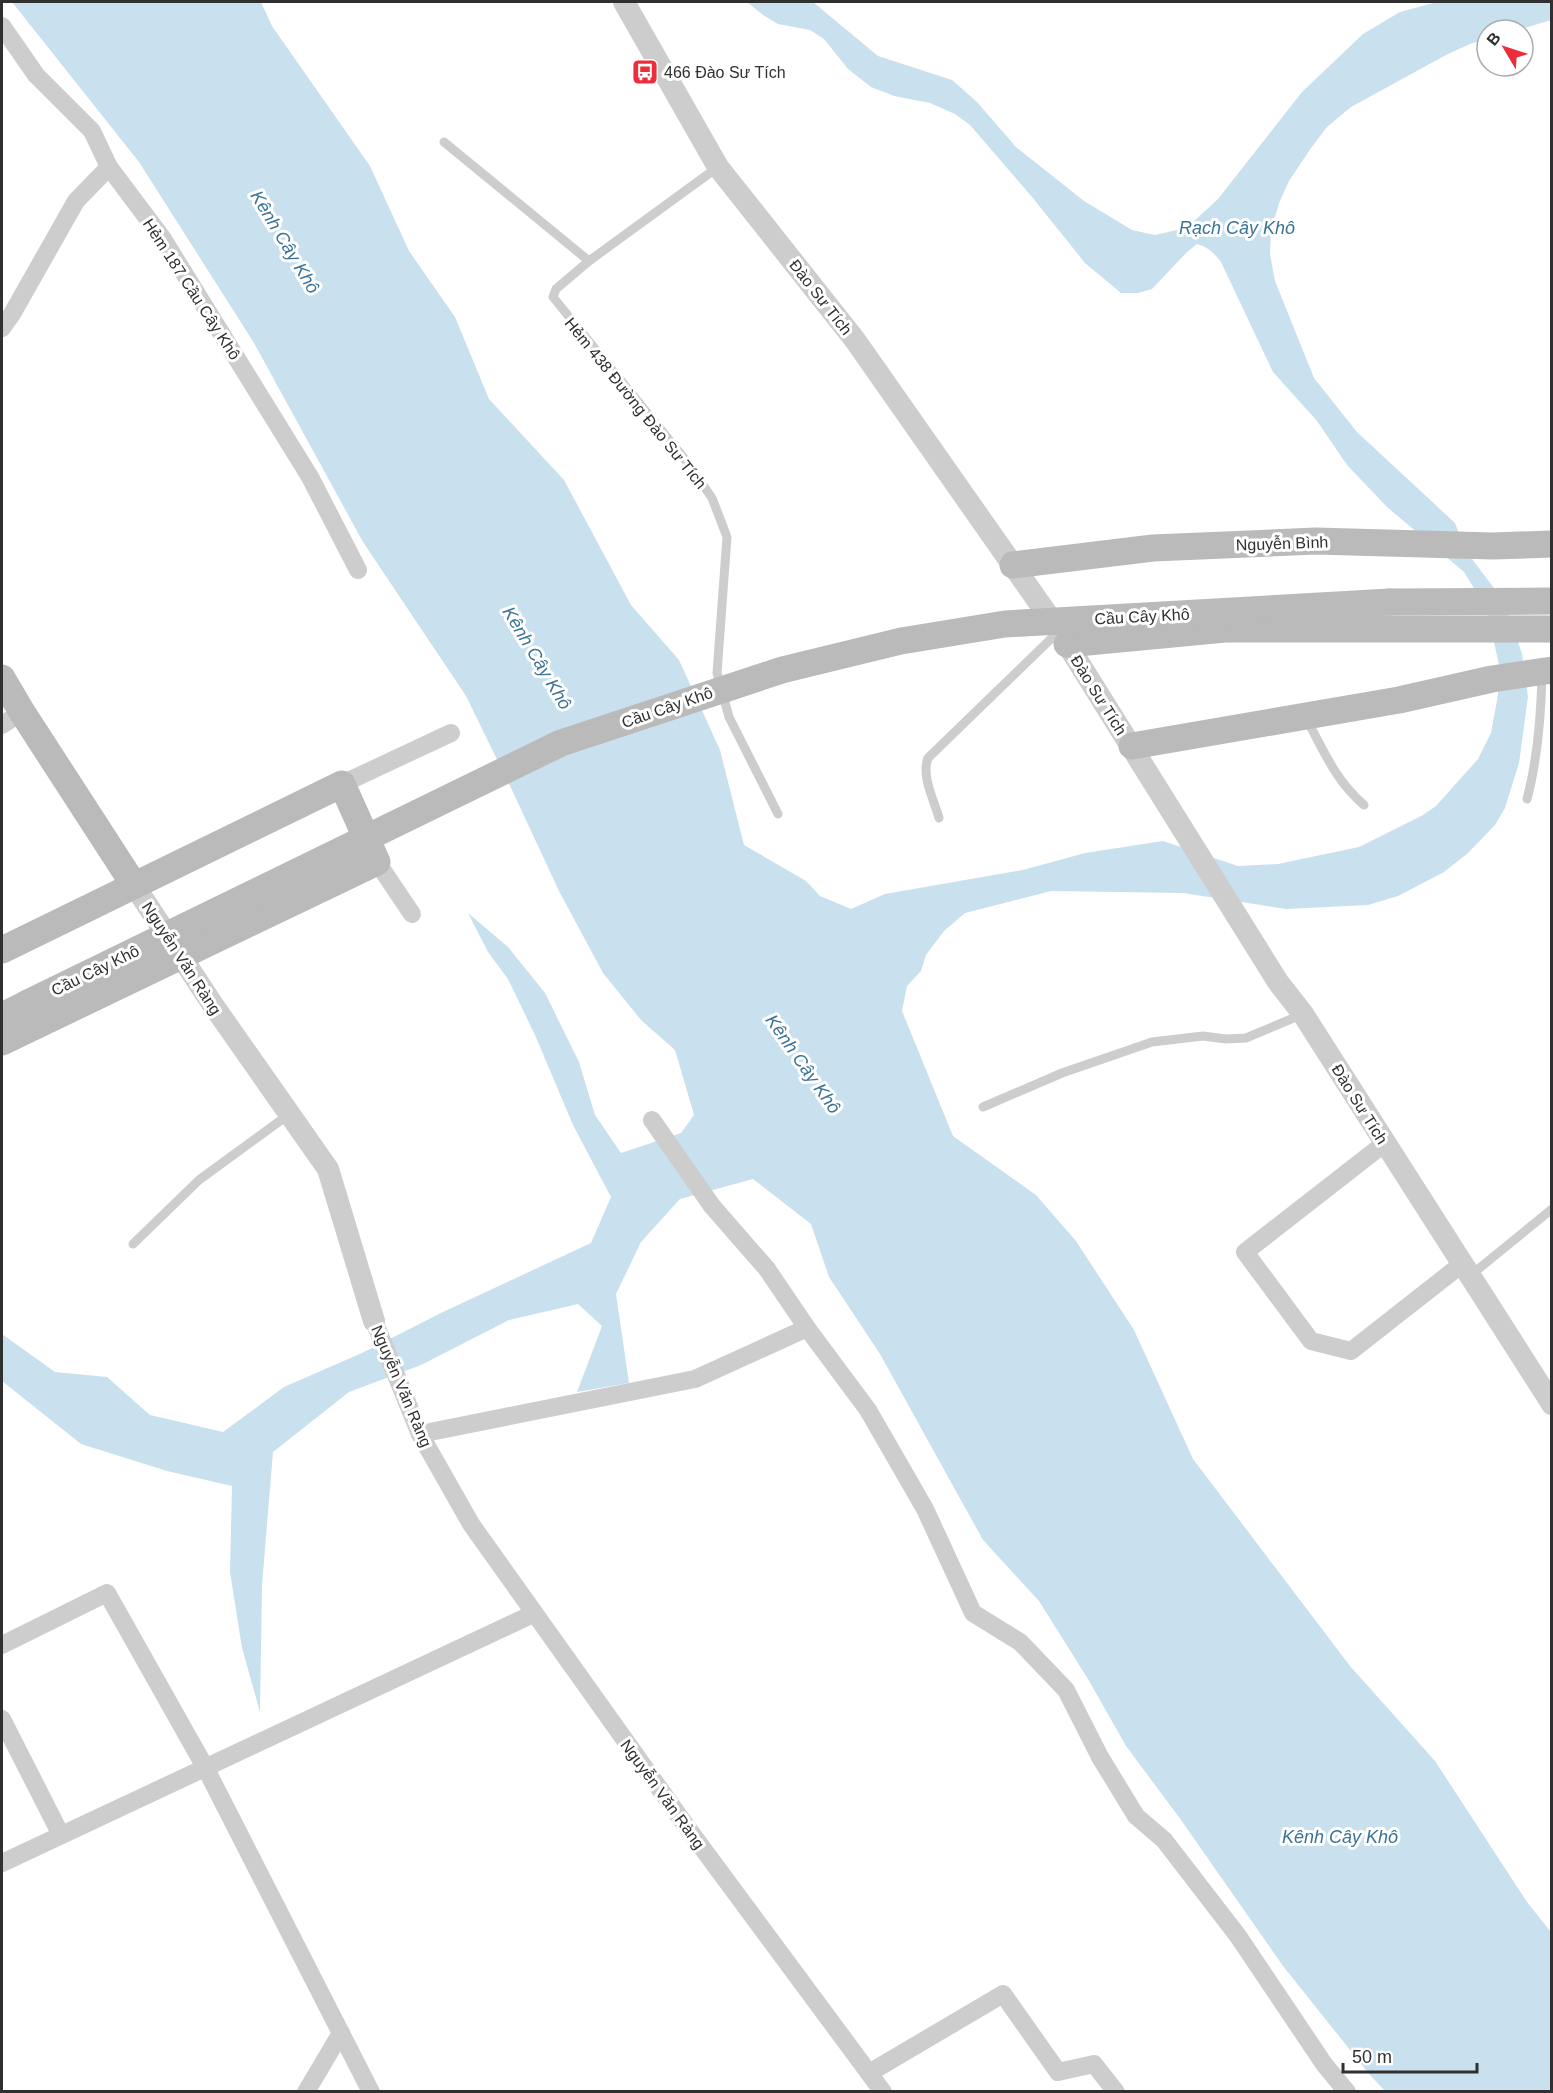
<svg xmlns="http://www.w3.org/2000/svg" width="1553" height="2093" font-family="Arial,sans-serif">
<rect width="100%" height="100%" fill="#fff"/>
<path fill="#c9e0ee" d="M12,2H261L272,26L370,166L409,251L455,317L489,399L564,480L631,605L679,660L720,750L744,845L806,881L820,896L851,909L885,894L1023,870L1085,853L1163,841L1238,866L1278,864L1359,847L1423,815L1436,806L1478,759L1491,733L1498,695L1499,665L1489,619L1483,603L1464,572L1387,507L1347,465L1317,421L1273,372L1221,262C1214,253 1208,247 1197,244L1187,252L1152,289L1138,293H1121L1085,263L1032,197L970,125L955,114L930,103L894,96L871,87L848,69L824,39L810,30L778,24L763,15L747,2H813L878,56L952,80L977,102L1016,147L1084,201L1132,230L1155,235L1177,230L1193,222L1218,199L1302,92L1363,34L1400,12L1437,2H1551V20L1518,30H1487V39L1470,44L1446,55L1351,107L1327,127L1311,148L1289,181L1279,203L1271,231L1270,254L1275,281L1314,378L1357,432L1455,523L1466,551L1497,592L1511,620L1522,654L1528,697L1519,763L1505,808L1495,825L1468,853L1444,872L1398,896L1368,905L1286,909L1183,893L1051,891L965,913L944,931L926,955L921,971L907,986L902,1011L953,1136L1036,1195L1076,1241L1134,1330L1193,1459L1350,1666L1435,1761L1527,1902L1551,1932V2091H1385L1370,2075L1283,1966L1181,1820L1126,1746L1088,1679L1039,1601L983,1540L880,1354L829,1277L811,1224L753,1179L680,1199L641,1242L616,1294L629,1383L577,1392L602,1326L578,1304L509,1320L421,1365L349,1392L273,1452L262,1585L260,1712L242,1648L230,1572L232,1486L167,1471L81,1444L2,1381V1334L55,1372L107,1377L150,1415L223,1432L284,1387L362,1353L443,1312L591,1243L611,1197L573,1125L535,1035L508,979L488,952L468,913L508,947L545,993L579,1062L595,1115L621,1153L681,1133L694,1115L675,1050L641,1020L603,973L559,891L511,788L466,696L363,542L254,343L139,162Z"/>
<g fill="none" stroke-linecap="round" stroke-linejoin="round">
<g stroke="#cdcdcd" stroke-width="9">
<path d="M444,142L589,261"/>
<path d="M718,167L589,261L556,289L553,297L684,458L712,498L727,537L717,673L729,717L778,814"/>
<path d="M1306,718C1324,751 1335,780 1364,805"/>
<path d="M1527,799C1538,758 1541,717 1542,675"/>
<path d="M939,818C934,800 921,776 928,758L1059,631"/>
<path d="M983,1107L1062,1073L1152,1042L1203,1036L1226,1039L1246,1038L1303,1014"/>
<path d="M133,1244L199,1180L288,1115"/>
<path d="M1471,1275L1552,1209"/>
</g>
<g stroke="#cdcdcd" stroke-width="18">
<path d="M2,26L36,75L92,131L109,167L163,239L310,477L358,570"/>
<path d="M2,328L12,314L76,201L109,167"/>
<path d="M2,725L22,712"/>
<path d="M342,784L451,733"/>
<path d="M377,862L412,914"/>
<path d="M652,1120L712,1206L767,1269L807,1328L868,1410L925,1509L973,1613L1020,1642L1066,1690L1100,1757L1136,1816L1164,1840L1238,1936L1324,2064L1347,2092"/>
<path d="M1385,1143L1245,1252L1311,1341L1351,1351L1462,1264"/>
<path d="M374,1321L420,1434L471,1524L689,1830L883,2092"/>
<path d="M420,1434L695,1379L807,1328"/>
<path d="M2,1645L107,1593L205,1767L371,2092"/>
<path d="M2,1719L61,1835"/>
<path d="M2,1863L533,1614"/>
<path d="M869,2073L1003,1994L1058,2072L1094,2064L1116,2092"/>
<path d="M306,2092L341,2033"/>
</g>
<g stroke="#cdcdcd" stroke-width="22">
<path d="M624,2L718,167L855,340L1059,631L1278,982L1303,1014L1552,1404"/>
<path d="M134,885L213,1005L328,1169L374,1321"/>
</g>
<g stroke="#bababa" stroke-width="27">
<path d="M1013,565L1153,548L1316,541L1493,546L1552,544"/>
<path d="M1390,602L1552,601"/>
<path d="M1067,644L1225,629H1552"/>
<path d="M2,678L22,712L134,885"/>
<path d="M1132,746L1399,700L1492,679L1552,670"/>
<path d="M2,950L342,784L377,862L2,1042"/>
<path d="M2,1016L26,1004"/>
</g>
<path stroke="#bababa" stroke-width="27" d="M26,1004L561,743L782,670L901,641L1005,624L1390,602"/>
</g>
<defs>
<symbol id="bus-square" viewBox="-11 -11 22 22"><rect x="-9" y="-9" width="18" height="18" rx="4" fill="#ec2d3c" stroke="#fff"/><path d="M-5-6H5V4H4V6H2V4H-2V6H-4V4H-5ZM-3.5-4V0h7V-4ZM-3.5 1.2v1.5H-2V1.2ZM2 1.2v1.5H3.5V1.2Z" fill="#fff"/></symbol>
</defs>
<g fill-rule="evenodd">
<use href="#bus-square" x="630" y="57" width="30" height="30"/>
</g>
<g text-anchor="middle" stroke-width="6" stroke-linejoin="round" paint-order="stroke">
<g font-size="16" fill="#303030" stroke="#fff" text-anchor="start">
<text x="664" y="78">466 Đào Sư Tích</text>
</g>
<g font-size="16" fill="#303030" stroke="#fff">
<text transform="translate(192 289) rotate(57)" y="6">Hẻm 187 Cầu Cây Khô</text>
<text transform="translate(821 297) rotate(52)" y="6">Đào Sư Tích</text>
<text transform="translate(636 403) rotate(51)" y="6">Hẻm 438 Đường Đào Sư Tích</text>
<text transform="translate(1282 543) rotate(-2)" y="6">Nguyễn Bình</text>
<text transform="translate(1142 616) rotate(-3)" y="6">Cầu Cây Khô</text>
<text transform="translate(1099 695) rotate(58)" y="6">Đào Sư Tích</text>
<text transform="translate(667 707) rotate(-19)" y="6">Cầu Cây Khô</text>
<text transform="translate(182 958) rotate(57)" y="6">Nguyễn Văn Ràng</text>
<text transform="translate(95 970) rotate(-26)" y="6">Cầu Cây Khô</text>
<text transform="translate(1360 1104) rotate(58)" y="6">Đào Sư Tích</text>
<text transform="translate(402 1386) rotate(67)" y="6">Nguyễn Văn Ràng</text>
<text transform="translate(663 1794) rotate(54)" y="6">Nguyễn Văn Ràng</text>
</g>
<g font-size="18" font-style="italic" fill="#3a7396" stroke="#fff">
<text x="1237" y="234">Rạch Cây Khô</text>
<text transform="translate(285 242) rotate(59)" y="6">Kênh Cây Khô</text>
<text transform="translate(537 658) rotate(59)" y="6">Kênh Cây Khô</text>
<text transform="translate(803 1064) rotate(55)" y="6">Kênh Cây Khô</text>
<text x="1340" y="1843">Kênh Cây Khô</text>
</g>
</g>
<rect width="1553" height="2093" fill="none" stroke="#303030" stroke-width="6"/>
<g transform="translate(1505 48) rotate(309)"><circle r="28" fill="#ffffff" stroke="#acacac" stroke-width="1.5"/>
<path d="M0-4.5L10 22L0 15L-10 22Z" fill="#ec2d3c"/>
<text y="-9" font-size="16" font-weight="bold" text-anchor="middle" fill="#303030">B</text>
</g>
<path d="M1343 2063v9h134v-9" fill="none" stroke="#303030" stroke-width="3"/>
<text x="1352" y="2063" font-size="18" fill="#303030" stroke="#ffffff" stroke-width="4.5" paint-order="stroke">50 m</text>
</svg>
